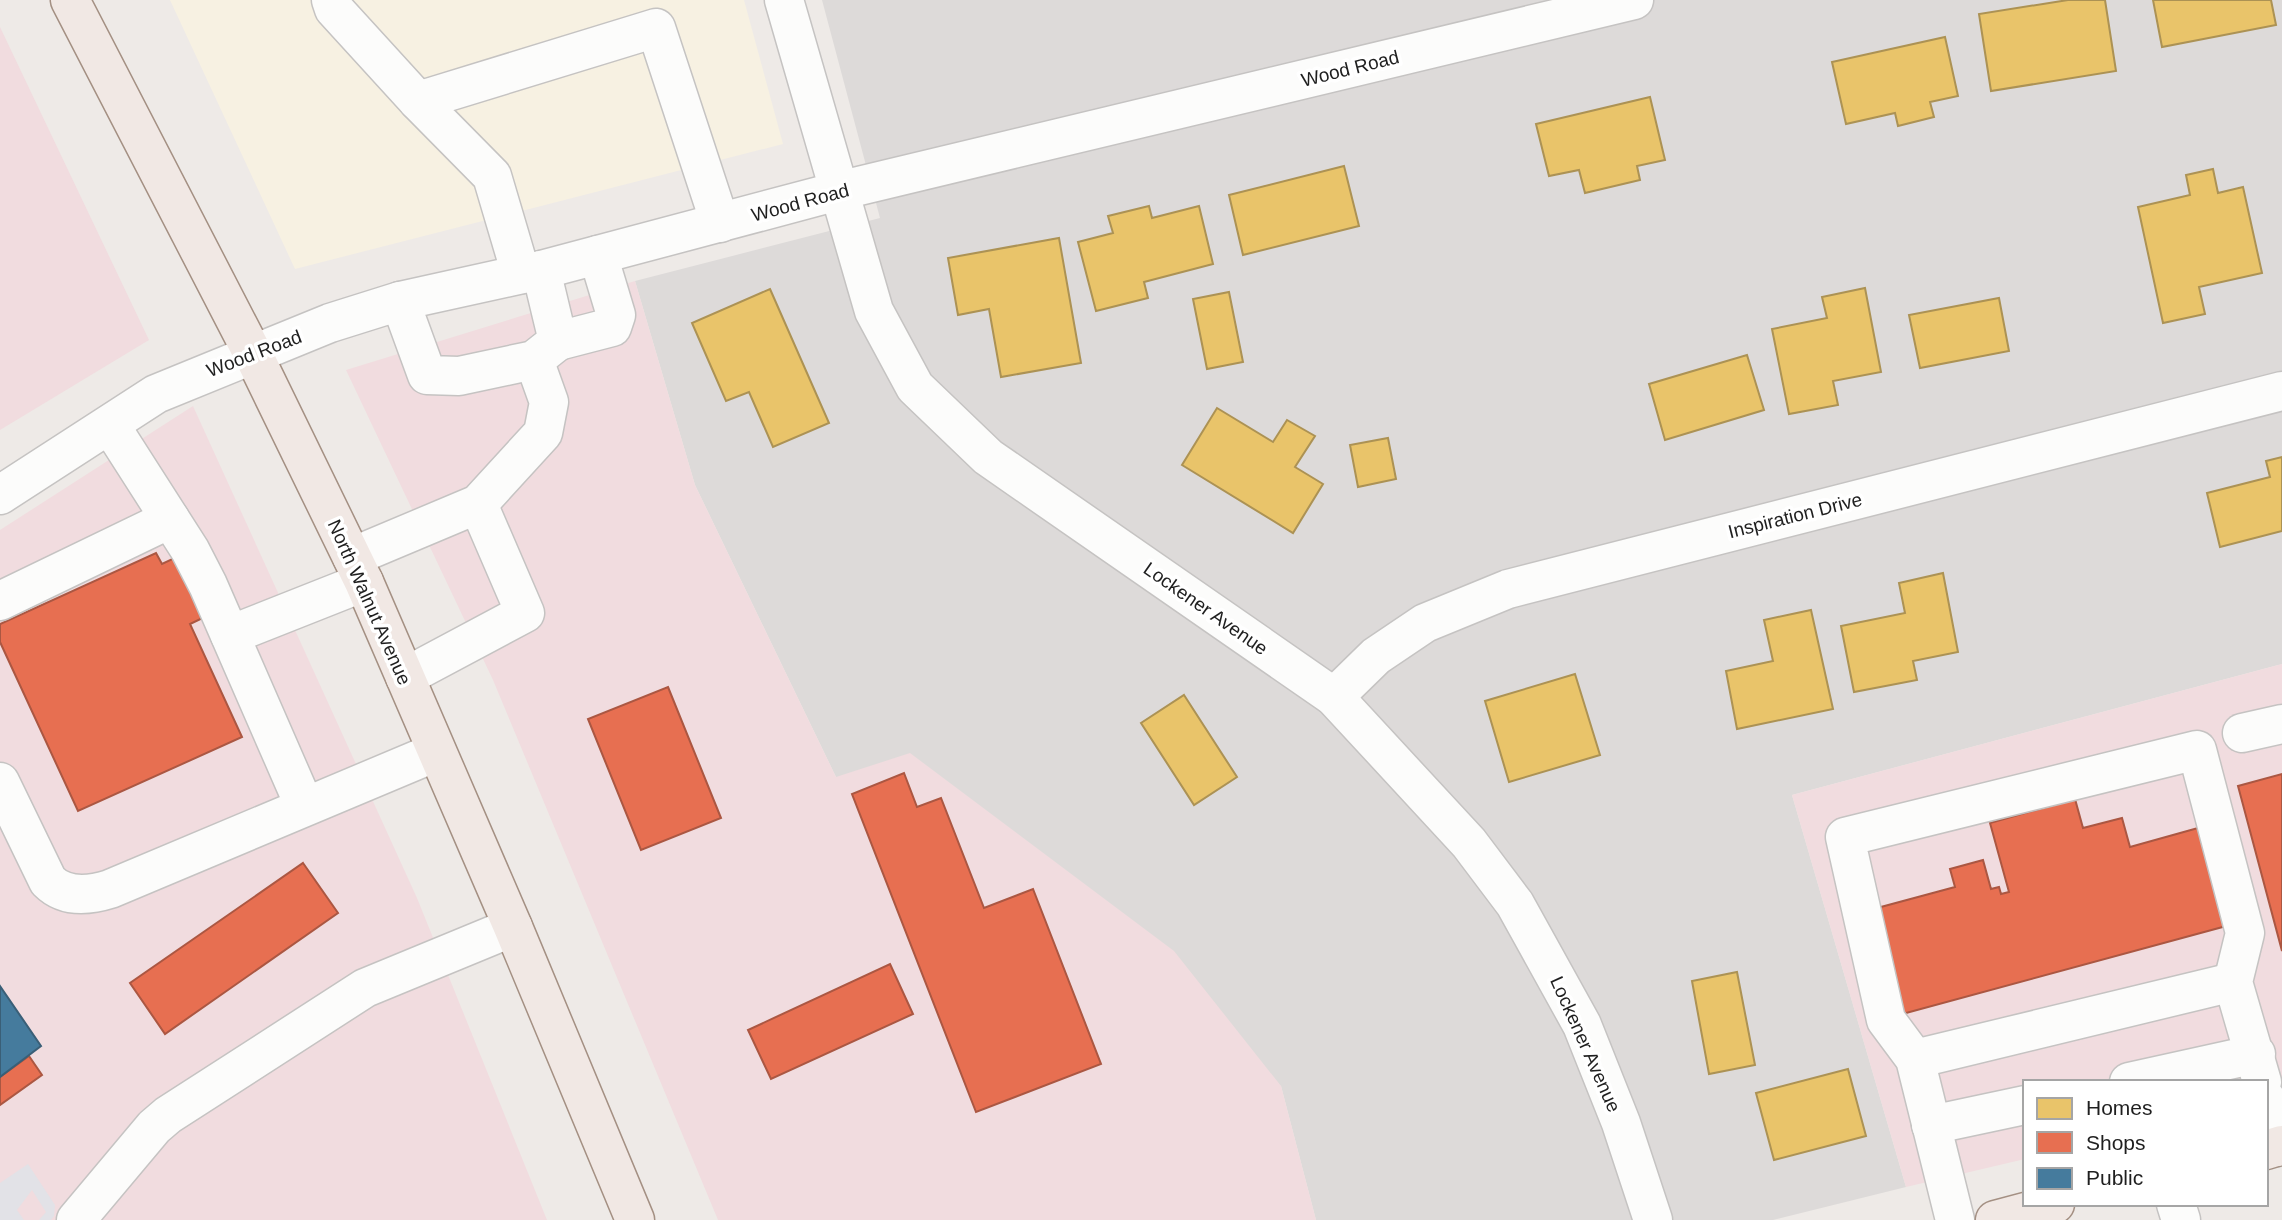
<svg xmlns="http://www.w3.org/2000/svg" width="2282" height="1220" font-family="Helvetica,sans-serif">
<rect width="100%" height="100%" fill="#eeeae7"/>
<path fill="#dddad9" d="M822,0H2282V664L1792,795L1906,1187L1773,1220H1316L1281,1086L836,777L695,485L635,281L880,218Z"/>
<g fill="#f1dcdf">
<path d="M0,27L149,340L0,430Z"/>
<path d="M635,281L695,485L836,777L910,753L1174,951L1281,1086L1316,1220H718L493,680L346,370Z"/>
<path d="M193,406L417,898L547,1220H0V530Z"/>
<path d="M2282,664V1088L2266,1093V1082H2025V1159L1906,1187L1792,795Z"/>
</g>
<path fill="#f7f1e2" d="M170,0H744L783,144L295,269Z"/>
<path fill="#e2e2e7" d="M28,1164L55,1205L54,1216L51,1220H39L46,1212L32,1190L17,1210L24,1220H0V1183Z"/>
<g fill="#e9c46a" stroke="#ac9254" stroke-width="2">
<path d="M2068,0H2105L2116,71L1991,91L1979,14Z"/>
<path d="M2153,0H2271L2276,25L2162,47Z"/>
<path d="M1945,37L1958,96L1930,102L1934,117L1898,126L1895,113L1846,124L1832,62Z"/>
<path d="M1650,97L1665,160L1637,166L1640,180L1585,193L1579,170L1549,176L1536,124Z"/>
<path d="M1344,166L1359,226L1243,255L1229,195Z"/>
<path d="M2213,169L2218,193L2243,187L2262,273L2199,287L2205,314L2163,323L2138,207L2190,195L2186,175Z"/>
<path d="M1149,206L1152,218L1199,206L1213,264L1144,282L1148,298L1096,311L1078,242L1113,233L1108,216Z"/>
<path d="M1059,238L1081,363L1001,377L989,309L958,315L948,258Z"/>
<path d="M1865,288L1881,372L1833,381L1838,405L1789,414L1772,329L1827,318L1822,297Z"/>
<path d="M770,289L829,423L773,447L749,392L726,401L692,323Z"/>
<path d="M1229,292L1243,362L1207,369L1193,299Z"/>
<path d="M1999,298L2009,351L1920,368L1909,315Z"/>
<path d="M1747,355L1764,410L1665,440L1649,384Z"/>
<path d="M1217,408L1273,442L1287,420L1315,436L1295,467L1323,484L1293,533L1182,465Z"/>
<path d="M1388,438L1396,479L1358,487L1350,445Z"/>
<path d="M2282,457V531L2220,547L2207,493L2270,477L2266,461Z"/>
<path d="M1943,573L1958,652L1913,661L1917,680L1854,692L1841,626L1905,613L1899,583Z"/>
<path d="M1811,610L1833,709L1737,729L1726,671L1773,661L1764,620Z"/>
<path d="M1575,674L1600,755L1509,782L1485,701Z"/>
<path d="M1184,695L1237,777L1194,805L1141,723Z"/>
<path d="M1737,972L1755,1065L1709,1074L1692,981Z"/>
<path d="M1848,1069L1866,1136L1774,1160L1756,1093Z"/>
</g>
<g fill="#e76f51" stroke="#ab5742" stroke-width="2">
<path d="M156,553L162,564L183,554L211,614L190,624L242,737L78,811L0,642V624Z"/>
<path d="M668,687L721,818L641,850L588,719Z"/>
<path d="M904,773L917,807L941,798L984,908L1033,889L1101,1064L976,1112L852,794Z"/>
<path d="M2282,774V951L2238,786Z"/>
<path d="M2075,799L2083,828L2122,818L2130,847L2198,828L2230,925L1895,1016L1866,911L1955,887L1950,869L1983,860L1991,889L1999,887L2001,894L2009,892L1990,823Z"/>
<path d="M303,863L338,913L165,1034L130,983Z"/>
<path d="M890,964L913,1014L771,1079L748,1030Z"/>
<path d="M29,1056L42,1075L0,1105V1077Z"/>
</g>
<path fill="#457b9d" stroke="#3a5f77" stroke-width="2" d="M0,986L41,1046L0,1077Z"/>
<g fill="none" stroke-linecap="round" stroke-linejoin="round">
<defs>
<g id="minor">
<path d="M331,0L334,9L418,101"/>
<path d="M784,0L874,311L915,387L988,457L1334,697L1469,843L1515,904L1582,1025L1621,1123L1653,1220"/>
<path d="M521,274L492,176L418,101L656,28L720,223"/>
<path d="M400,301L427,375L459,376L534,360L558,341L541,270"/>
<path d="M558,341L612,327L616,315L598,255"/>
<path d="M110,425L190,550L208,585L304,805"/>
<path d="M0,495L156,394L330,323L400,301L541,270L838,191L1634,0"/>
<path d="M352,557L478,504L543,433L549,402L534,360"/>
<path d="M0,601L170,519"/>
<path d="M230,635L364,582"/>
<path d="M405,677L525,613L478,504"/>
<path d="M1334,697L1376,656L1425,623L1508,589L2282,391"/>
<path d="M2242,733L2282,724"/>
<path d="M0,782L48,881C65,898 88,896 110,889L436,752"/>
<path d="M1915,1059L2233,982"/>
<path d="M2129,1082L2256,1054"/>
<path d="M2266,1099L2277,1147"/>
<path d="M1931,1125L2025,1105"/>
<path d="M2176,1204L2181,1220"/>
<path d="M76,1220L154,1127L168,1115L365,988L513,927"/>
<path d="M1955,1220L1915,1059L1886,1020L1845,837L2197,750L2245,933L2233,982L2262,1082"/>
</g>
<g id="major">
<path d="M70,0L253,354L364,582L513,927L635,1220"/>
<path d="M2266,1150L2282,1145"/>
<path d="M1995,1220L2055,1204"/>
</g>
</defs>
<use href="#minor" stroke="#c5c3c2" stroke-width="41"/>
<use href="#major" stroke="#a49083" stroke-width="41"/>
<use href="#minor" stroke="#fcfcfb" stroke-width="38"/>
<use href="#major" stroke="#f1e8e4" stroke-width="38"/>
</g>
<g text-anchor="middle" stroke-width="7" stroke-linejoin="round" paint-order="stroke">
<g font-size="19" fill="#1f1f1f" stroke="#fff">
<text transform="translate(1350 68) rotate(-14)" y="7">Wood Road</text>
<text transform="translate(800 202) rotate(-15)" y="7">Wood Road</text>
<text transform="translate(254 353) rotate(-21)" y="7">Wood Road</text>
<text transform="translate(1795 515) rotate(-14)" y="7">Inspiration Drive</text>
<text transform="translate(370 602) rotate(66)" y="7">North Walnut Avenue</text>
<text transform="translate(1206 608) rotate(35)" y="7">Lockener Avenue</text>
<text transform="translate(1586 1044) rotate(66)" y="7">Lockener Avenue</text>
</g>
</g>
<rect x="2023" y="1080" width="245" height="126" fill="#ffffff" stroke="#a5a5a5" stroke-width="2"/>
<rect x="2037" y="1098" width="35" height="21" fill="#e9c46a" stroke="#a5a5a5" stroke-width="2"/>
<text x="2086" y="1115" font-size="21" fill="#1f1f1f">Homes</text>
<rect x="2037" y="1132" width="35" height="21" fill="#e76f51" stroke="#a5a5a5" stroke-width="2"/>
<text x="2086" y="1150" font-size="21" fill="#1f1f1f">Shops</text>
<rect x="2037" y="1168" width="35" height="21" fill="#457b9d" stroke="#a5a5a5" stroke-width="2"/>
<text x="2086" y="1185" font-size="21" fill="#1f1f1f">Public</text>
</svg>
